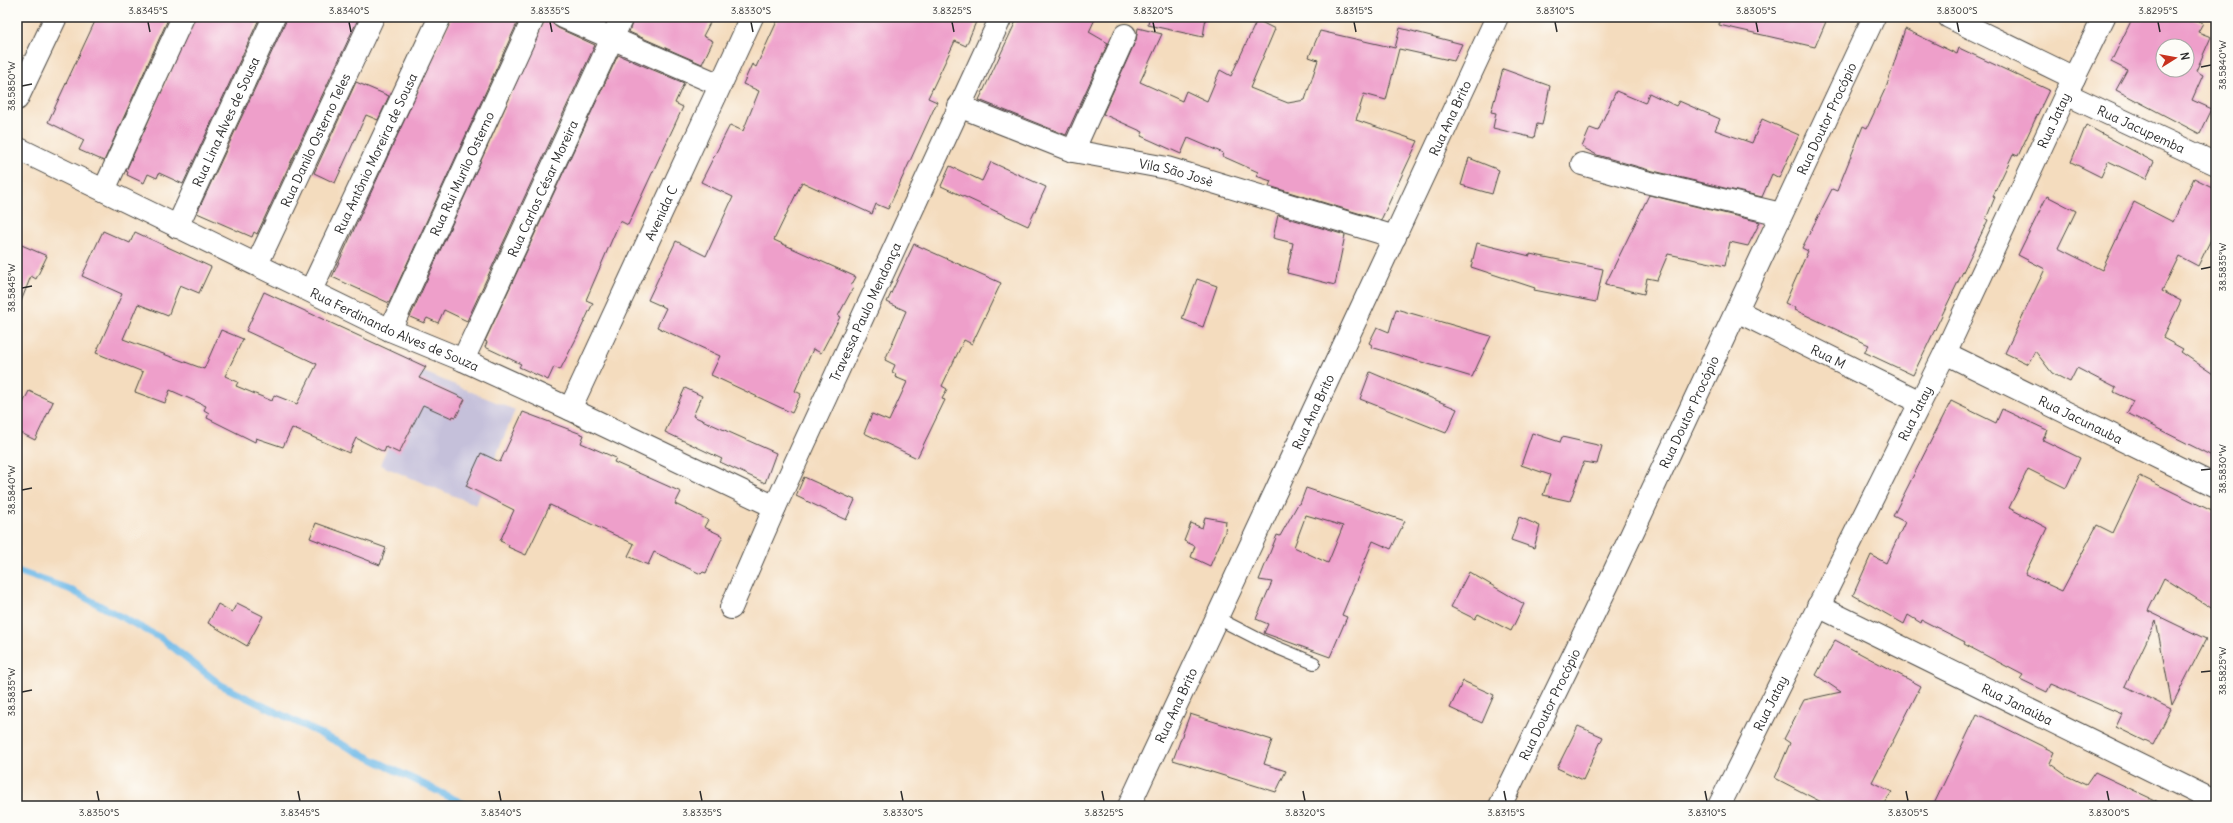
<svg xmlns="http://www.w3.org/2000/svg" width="2233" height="823" font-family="Delius,sans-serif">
<rect width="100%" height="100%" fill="#fdfcf7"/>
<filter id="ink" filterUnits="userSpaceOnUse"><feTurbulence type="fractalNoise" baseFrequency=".025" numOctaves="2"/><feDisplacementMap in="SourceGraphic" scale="8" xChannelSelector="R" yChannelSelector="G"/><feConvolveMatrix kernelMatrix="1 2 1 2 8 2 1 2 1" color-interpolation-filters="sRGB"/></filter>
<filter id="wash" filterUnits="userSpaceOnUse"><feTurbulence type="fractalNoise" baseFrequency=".012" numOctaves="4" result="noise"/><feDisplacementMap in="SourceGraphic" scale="16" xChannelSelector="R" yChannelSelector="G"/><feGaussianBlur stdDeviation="0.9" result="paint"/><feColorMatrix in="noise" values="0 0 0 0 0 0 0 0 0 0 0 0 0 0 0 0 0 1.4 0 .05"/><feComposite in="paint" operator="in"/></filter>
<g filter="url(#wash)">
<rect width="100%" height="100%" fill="#f4dcbe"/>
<path fill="#c5c0da" d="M419,370L515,410L476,505L380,465Z"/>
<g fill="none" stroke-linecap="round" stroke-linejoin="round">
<path stroke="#70bae8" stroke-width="7" d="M17,571L69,589L161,638L221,685L468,806"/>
</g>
<g id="blocks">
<g fill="#ee9fca" fill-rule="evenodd">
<path d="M97,17H169L104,161L79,150L84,140L48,122Z"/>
<path d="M195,17H260L183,184L159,173L157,178L148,174L144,183L127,175L128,172L126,171Z"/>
<path d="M288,17H359L257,234L254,232L252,237L197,213Z"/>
<path d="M452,17H520L389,303L332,277Z"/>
<path d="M546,17H551L553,24L558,28L595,45L467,321L444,310L438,323L427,318L424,323L410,317Z"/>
<path d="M634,17H713L703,36L713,41L702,64L629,32Z"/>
<path d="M779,17H978L966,46L955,41L928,98L937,102L888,209L876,204L872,214L802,182L774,240L856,277L851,286L853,288L838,316L840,317L821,353L813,349L795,391L801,394L792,413L711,375L720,356L657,327L666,308L648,300L676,241L706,256L733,197L701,182L730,125L743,131L759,91L743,84L752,64L756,67Z"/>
<path d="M1018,17H1096L1089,32L1108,43L1066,135L979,100Z"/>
<path d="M1149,17H1206L1203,37L1148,25Z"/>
<path d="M1720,17H1828L1815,47L1719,25Z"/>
<path d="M2133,17H2190L2203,23L2198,32L2211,37L2196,71L2203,75L2192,100L2212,109L2200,134L2116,90L2127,70L2111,62ZM2163,46H2187V70H2163Z"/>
<path d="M1257,20L1275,29L1250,88L1288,103L1305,100L1318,60L1309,57L1320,31L1395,48L1400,28L1462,44L1454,61L1399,49L1386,100L1364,94L1356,120L1418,141L1381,220L1269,186L1271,181L1256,176L1258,172L1222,156L1223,153L1188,138L1181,154L1141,136L1143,132L1103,114L1136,40L1138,28L1162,34L1140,82L1182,101L1186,91L1207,101L1220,70L1231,76Z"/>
<path d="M1905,29L1957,54L1959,48L2049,90L2018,156L2013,154L1993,196L1995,197L1986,219L1988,220L1913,375L1864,352L1869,345L1795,310L1796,308L1785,303L1808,251L1802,248L1832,189L1837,191L1863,126L1867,128L1887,85Z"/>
<path d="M618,55L684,83L675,103L683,107L628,225L620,221L586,300L593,303L576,339L560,370L554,367L548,380L519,367L521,364L485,347L487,342L485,341Z"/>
<path d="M1503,69L1550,86L1542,125L1537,124L1534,138L1493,128L1496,113L1491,112Z"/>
<path d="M356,82L389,96L378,120L366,115L335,183L314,173Z"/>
<path d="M1616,91L1645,103L1649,93L1676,106L1679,101L1720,119L1715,130L1752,143L1762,119L1799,135L1779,178L1772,174L1762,197L1649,170L1597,155L1582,147L1590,128L1598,131Z"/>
<path d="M2086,125L2154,162L2146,179L2108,161L2101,177L2071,162Z"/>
<path d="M1469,158L1499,170L1492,194L1461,185Z"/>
<path d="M991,162L1046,187L1028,226L941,186L950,166L982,181Z"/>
<path d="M2194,178L2216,189V229L2198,266L2179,256L2162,291L2181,301L2163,338L2183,349L2181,352L2216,376V458L2127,413L2133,401L2114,392L2116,388L2077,368L2070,382L2052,373L2035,351L2028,364L2005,353L2045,269L2018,255L2047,196L2076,211L2058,248L2102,270L2134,202L2173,222Z"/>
<path d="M1649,195L1752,220L1760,222L1748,246L1730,242L1725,266L1668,254L1657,280L1647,278L1644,294L1605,285Z"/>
<path d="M1278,215L1345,235L1335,285L1287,273L1293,243L1273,238Z"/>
<path d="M103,231L130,243L135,232L211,267L199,293L180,285L168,316L138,304L123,339L204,369L221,330L243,339L225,376L238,382L236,386L272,401L274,395L297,404L317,364L246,331L264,292L426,367L419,378L465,399L456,417L453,416L452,418L423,405L399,453L386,447L384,452L356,438L349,453L292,428L283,447L256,438L255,442L207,418L209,413L204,410L206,406L170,390L165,403L135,392L143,372L96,353L122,294L82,276Z"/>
<path d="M17,243L47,256L36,279L31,276L18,309Z"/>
<path d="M1477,243L1530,256V254L1603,269L1596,302L1534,290L1535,288L1471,267Z"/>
<path d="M914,244L1001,283L972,344L964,340L942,386L947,389L942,399L945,400L917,458L864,433L872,414L889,421L907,382L895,377L896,374L892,372L895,365L885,360L906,311L887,302Z"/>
<path d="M1197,279L1217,286L1203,327L1182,319Z"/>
<path d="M1396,309L1491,336L1472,377L1371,347L1372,345L1369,343L1377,327L1389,332Z"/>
<path d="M1370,372L1457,409L1446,433L1360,399Z"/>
<path d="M685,388L702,396L693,416L776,453L765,483L720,462L722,459L665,432Z"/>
<path d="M29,391L53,402L35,440L17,431V415Z"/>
<path d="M1951,401L1996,423L2002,409L2047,430L2043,440L2080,458L2066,488L2028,469L2009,508L2047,528L2025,574L2062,591L2097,525L2113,533L2140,476L2216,513V611L2164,578L2148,611L2206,639L2172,705L2156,621L2125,686L2171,709L2153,745L2116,727L2122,714L2051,684L2047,692L2020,679L2023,675L1964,644L1965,642L1922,620L1921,623L1908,615L1904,624L1853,595L1871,555L1886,563L1905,522L1893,516Z"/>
<path d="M523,412L584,435L581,443L616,458L614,462L681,492L675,504L708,520L704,527L723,536L706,573L703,572L701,574L654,552L648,565L628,556L634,544L550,505L526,555L508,547L509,545L500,541L514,510L466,486L481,453L500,462Z"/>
<path d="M1532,433L1560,442L1562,437L1602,446L1597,464L1584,462L1570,501L1543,495L1550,475L1521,465Z"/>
<path d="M804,477L855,500L846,520L796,496Z"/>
<path d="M1306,488L1405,521L1391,549L1373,541L1342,615L1347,617L1330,657L1264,633L1268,624L1256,619L1272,582L1259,580L1277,535L1280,536L1298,504H1300ZM1306,515L1343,526L1328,563L1294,547Z"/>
<path d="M1205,517L1226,521L1225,532L1210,566L1191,557L1195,546L1184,541L1191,523L1202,528Z"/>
<path d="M1519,517L1540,526L1534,548L1511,540Z"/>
<path d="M316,523L386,548L380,565L310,538Z"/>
<path d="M1469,572L1524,604L1511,631L1478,614L1475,619L1451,607Z"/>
<path d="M237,603L263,616L247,646L208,623L218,604L232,612Z"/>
<path d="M1835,640L1921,686L1872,782L1892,792L1882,806H1829L1775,778L1790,743L1784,739L1804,700L1841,692L1816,675Z"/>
<path d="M1463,681L1494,695L1482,723L1450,708Z"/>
<path d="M1190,714L1272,740L1264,764L1286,771L1276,792L1173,760Z"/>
<path d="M1977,714L2054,752L2049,763L2067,776L2086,785L2095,772L2167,806H1933Z"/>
<path d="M1578,726L1603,737L1583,780L1557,768Z"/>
</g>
</g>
</g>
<g filter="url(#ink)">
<use href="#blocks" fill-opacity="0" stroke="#494641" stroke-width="1"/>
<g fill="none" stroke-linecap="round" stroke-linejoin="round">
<defs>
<path id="lane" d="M1217,618L1266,643L1314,663"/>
<g id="street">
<path d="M563,17L720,85"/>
<path d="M1949,17L2074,78"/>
<path id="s1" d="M2066,94L2216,164"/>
<path d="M17,99L56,17"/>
<path id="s2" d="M959,106L1073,151L1167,168L1395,237"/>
<path id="s3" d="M17,148L390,330L463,360L570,409L775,507"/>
<path d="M1073,151L1125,35"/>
<path d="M1582,164L1646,182L1781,214"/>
<path d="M104,190L183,17"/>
<path id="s4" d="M177,227L274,17"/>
<path id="s5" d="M257,264L373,17"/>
<path id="s6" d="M311,290L440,17"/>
<path id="s7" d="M1737,311L1920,402"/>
<path id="s8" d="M390,330L534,17"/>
<path id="s9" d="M1945,353L2216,486"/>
<path id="s10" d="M463,360L622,17"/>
<path id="s11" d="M570,409L752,17"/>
<path id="s12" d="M1818,606L2216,802"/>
<path id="s13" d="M731,608L775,507L1001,17"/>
<path id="s14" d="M1129,806L1497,17"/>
<path id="s15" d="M1500,806L1613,574L1874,17"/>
<path id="s16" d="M1719,806L1945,353L2066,94L2104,17"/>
</g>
</defs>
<use href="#lane" stroke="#494641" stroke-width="14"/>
<use href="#street" stroke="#494641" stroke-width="24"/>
<use href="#lane" stroke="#fff" stroke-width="12"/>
<use href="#street" stroke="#fff" stroke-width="22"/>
</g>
</g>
<path fill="none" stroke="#2b2b2b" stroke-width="1.5" d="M148,22L150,32M349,22L351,32M550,22L552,32M751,22L753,32M952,22L954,32M1153,22L1155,32M1354,22L1356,32M1555,22L1557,32M1756,22L1758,32M1957,22L1959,32M2158,22L2160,32M2201,67L2211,65M22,86L32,84M2201,269L2211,267M22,288L32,286M2201,470L2211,469M22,490L32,488M2201,672L2211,671M22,692L32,690M97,791L99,801M298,791L300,801M499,791L501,801M700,791L702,801M901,791L903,801M1102,791L1104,801M1303,791L1305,801M1504,791L1506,801M1705,791L1707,801M1906,791L1908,801M2107,791L2109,801"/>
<g text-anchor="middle" stroke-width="3" stroke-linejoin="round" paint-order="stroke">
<g font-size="13" fill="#2b2b2b" stroke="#fdfcf7">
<text dy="5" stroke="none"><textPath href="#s14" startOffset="759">Rua Ana Brito</textPath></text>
<text dy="5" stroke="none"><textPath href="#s15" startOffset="761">Rua Doutor Procópio</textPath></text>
<text dy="5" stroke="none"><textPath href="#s16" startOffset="763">Rua Jatay</textPath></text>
<text dy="5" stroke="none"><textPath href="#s4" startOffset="116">Rua Lina Alves de Sousa</textPath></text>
<text dy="5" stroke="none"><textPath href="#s1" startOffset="83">Rua Jacupemba</textPath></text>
<text dy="5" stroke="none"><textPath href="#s5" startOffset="137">Rua Danilo Osterno Teles</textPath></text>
<text dy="5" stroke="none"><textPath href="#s6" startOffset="151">Rua Antônio Moreira de Sousa</textPath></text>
<text dy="5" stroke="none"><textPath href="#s8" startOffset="172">Rua Rui Murilo Osterno</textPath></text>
<text dy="5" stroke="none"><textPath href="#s2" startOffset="228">Vila São Josè</textPath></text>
<text dy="5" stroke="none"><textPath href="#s10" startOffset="189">Rua Carlos César Moreira</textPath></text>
<text dy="5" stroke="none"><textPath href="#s11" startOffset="216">Avenida C</textPath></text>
<text dy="5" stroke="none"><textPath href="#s13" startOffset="325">Travessa Paulo Mendonça</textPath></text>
<text dy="5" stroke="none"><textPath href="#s3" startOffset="419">Rua Ferdinando Alves de Souza</textPath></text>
<text dy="5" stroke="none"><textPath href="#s7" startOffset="102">Rua M</textPath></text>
<text dy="5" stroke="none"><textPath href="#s14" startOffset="435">Rua Ana Brito</textPath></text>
<text dy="5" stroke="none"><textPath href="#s15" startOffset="437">Rua Doutor Procópio</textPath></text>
<text dy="5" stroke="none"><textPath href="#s16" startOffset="439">Rua Jatay</textPath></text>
<text dy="5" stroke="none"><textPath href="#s9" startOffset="151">Rua Jacunauba</textPath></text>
<text dy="5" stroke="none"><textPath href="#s16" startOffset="115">Rua Jatay</textPath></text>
<text dy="5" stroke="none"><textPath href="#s12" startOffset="222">Rua Janaúba</textPath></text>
<text dy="5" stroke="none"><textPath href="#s14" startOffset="111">Rua Ana Brito</textPath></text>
<text dy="5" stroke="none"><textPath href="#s15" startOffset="113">Rua Doutor Procópio</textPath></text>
</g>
</g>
<rect width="2233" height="823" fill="none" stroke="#fdfcf7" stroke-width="44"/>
<g transform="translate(2175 58) rotate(79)"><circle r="19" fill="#fdfcf7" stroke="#a9a8a5"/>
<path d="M0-3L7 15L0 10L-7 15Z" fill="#c8321e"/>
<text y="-6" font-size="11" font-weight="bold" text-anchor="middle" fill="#2b2b2b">N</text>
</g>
<rect x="22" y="22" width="2189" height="779" fill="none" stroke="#2b2b2b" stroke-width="1.5"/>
<g font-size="10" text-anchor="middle" fill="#2b2b2b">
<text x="148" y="14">3.8345°S</text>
<text x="349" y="14">3.8340°S</text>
<text x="550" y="14">3.8335°S</text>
<text x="751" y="14">3.8330°S</text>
<text x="952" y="14">3.8325°S</text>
<text x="1153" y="14">3.8320°S</text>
<text x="1354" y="14">3.8315°S</text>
<text x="1555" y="14">3.8310°S</text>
<text x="1756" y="14">3.8305°S</text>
<text x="1957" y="14">3.8300°S</text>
<text x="2158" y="14">3.8295°S</text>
<text transform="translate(2222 65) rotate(-90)" y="4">38.5840°W</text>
<text transform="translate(11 86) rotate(-90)" y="4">38.5850°W</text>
<text transform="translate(2222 267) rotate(-90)" y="4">38.5835°W</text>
<text transform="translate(11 288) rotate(-90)" y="4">38.5845°W</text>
<text transform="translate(2222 469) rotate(-90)" y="4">38.5830°W</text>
<text transform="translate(11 490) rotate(-90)" y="4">38.5840°W</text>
<text transform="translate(2222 671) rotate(-90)" y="4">38.5825°W</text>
<text transform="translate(11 692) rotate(-90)" y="4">38.5835°W</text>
<text x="99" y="816">3.8350°S</text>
<text x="300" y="816">3.8345°S</text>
<text x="501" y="816">3.8340°S</text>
<text x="702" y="816">3.8335°S</text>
<text x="903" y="816">3.8330°S</text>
<text x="1104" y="816">3.8325°S</text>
<text x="1305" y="816">3.8320°S</text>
<text x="1506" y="816">3.8315°S</text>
<text x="1707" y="816">3.8310°S</text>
<text x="1908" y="816">3.8305°S</text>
<text x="2109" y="816">3.8300°S</text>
</g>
</svg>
